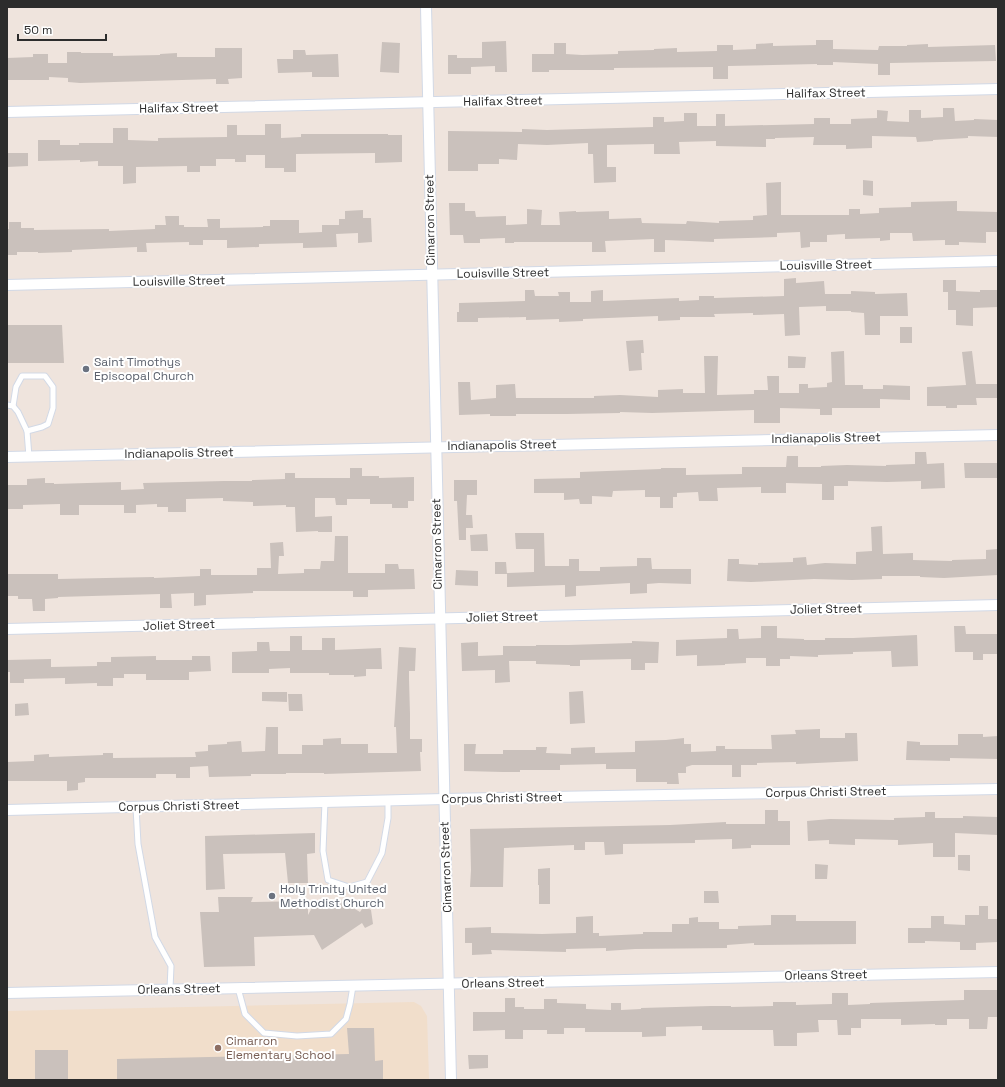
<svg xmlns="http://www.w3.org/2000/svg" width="1005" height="1087" font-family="'Space Grotesk',sans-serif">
<rect width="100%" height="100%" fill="#efe4dd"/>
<path fill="#f1decb" d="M414,1002L421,1006L427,1016L429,1080H7V1011Z"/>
<g fill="#cac1bc">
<path d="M816,40H833V49L878,50L879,46H907V45L928,44V47L995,45L996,61L890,63V75H878V64L833,62V65H817V64L728,66V79H713V67L614,68V70H549V72H532V54H554V43H566V54L582,55L618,54V51L654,50V49L677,48V52L717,51V45H733V50L756,49V44L773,43V46L816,45Z"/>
<path d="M506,41L507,72H495V66L471,67V74H448V55H457V58H482V42Z"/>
<path d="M382,42L400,43L399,73L380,72Z"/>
<path d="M215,48H242V78L228,79L229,84H216V79L80,83L68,82V78L49,77V80H7V58L33,57V54H48V63H67V52H81V53H113V56L160,55V54L177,53V57H215Z"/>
<path d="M293,50H305L306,55L338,54L339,77H312V72L278,73L277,59H293Z"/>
<path d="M943,108H954L955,121L974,120V119L998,120V137L968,136V138L933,140V141L917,142L916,137L872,136V148L846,149V145H813L814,137L775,138V139H766V147L716,146V141L679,142L680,154H654V144L607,145V167H616V182L594,183L593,154H588V143L547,145L518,144L517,160L499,159V164H478V171H448V131L522,132V129L547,130L653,127V117H664V122L684,121V113H697V126H716V114H725V126L814,124V118H830V124H851V119L877,118V110L888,111L887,121L909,122V110H921V118L943,117Z"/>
<path d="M265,124H281V138L301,137V134H388V135H402V162L375,163V153L296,154V172H284V168H265V155H246V162H235V159H216V166H200V172H187V166L136,167V183L123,184V166H98V161L80,162V160L38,161V140H60V145H79V143H113V128H128V140L158,141V138L227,137V125H237V135H265Z"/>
<path d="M7,153H28V166L7,167Z"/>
<path d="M863,180L873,181V196L863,195Z"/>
<path d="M781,182V215H849V209H860V214L879,213V208L911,207V202L957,201V211L998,212V232H986V243L959,242V245H945V240L913,241L912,233H890V240L880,241V238L845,239V234L827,235V242H810V247L801,248L800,232L777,233V237L714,239V242L665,240V252H654V239L605,241L606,252H592V242H514V243H505V238L480,239V243H464L463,235H450L449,203H465V211H475L476,217L506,216V225L527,224V209L542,210L541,225H560L559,212L576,211V212L609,211V219L641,218L642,223L686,224L687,221L719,223V221L753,220V216L767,215L766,183Z"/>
<path d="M363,210V218H371L372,242L358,243V233L336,234L337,247L303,248V243L259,244V247L227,248V240H203V245H189V242L146,243L147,252H137V247L72,250V252L38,253V252H17V255H7V229H9V222H21V228H34V230L109,229V231L155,229V225H166L165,216H179V225H184V227H208L207,219H220V228L263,227V226H270V220H299V233L322,232V225H339V219H345V211Z"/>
<path d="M796,278V283L824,281L825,294H851V291L875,292V294L907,293L908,316H880V335H865L864,313L851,312V311H826V306L799,307L800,335L785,336L784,314L753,315V313L714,314L715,317H680V320L658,321V316L583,319V321L559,322V319L526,320V317L478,318V322H457V312H459V303L525,301V290H534L535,296H559L558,292H570V302H591V291L603,290V301L679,298V301L699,300V296H714V298L784,296V279Z"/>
<path d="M943,280H956V291L980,292V290H998V307L973,308V326L956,325V310H948V292H943Z"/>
<path d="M8,325H62L64,363H7Z"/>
<rect x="900" y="327" width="12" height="16"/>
<path d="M643,340L644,353H641L642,370L629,371L626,341Z"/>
<path d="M844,351L845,385H863V389H883V385L910,386V400L880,399V408H832V415H820V409L780,408V423H754V410L652,413L620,412V413L567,414H516V416H490V414L459,415L458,382H470L471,400L496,398V385L515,384L516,398H594V396L620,395L658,397V390L683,389V393H705L704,356H718L717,395L754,394V390H768L767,376H779V393H799V384H808V388L827,387V383L832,382L831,352Z"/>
<path d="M972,351L976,384H998V398H976L977,405H957V408H946V406H927V387L966,385L962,352Z"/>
<path d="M788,356L806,357L805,368H788Z"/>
<path d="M915,452H926L927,464L944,463L945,488L921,489V481L887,482L848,481V486H834V500H822V484L786,483V493H761V487L717,488L718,501H699L698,492L677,493V497H673V508H660V497H645V490L613,491L612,497L592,496V504H580L579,499L564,500V493H534V479L580,478V472L661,469V468H686V475L742,474V467H786L787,456H798V467H821V466L847,465L886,466V465L915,464Z"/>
<path d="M964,463H998V478H965Z"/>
<path d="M350,468H362V476H379V478L414,477V501H408V508H392V504H370V499H347V505H336L335,498H315V517L332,516V532H318V531L296,532L295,507H286V505L253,506V502L223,501V498L186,499V512H168V507H157V504L136,505V513H124V505H79V515H60V504L23,505V509H7V485H27V479L45,478V483H54V484L121,482V490L144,489L143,483L224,481H252V480L285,479V473H295V478H350Z"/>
<path d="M454,480H477V495H467L466,515H472L473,528H466V540H459L457,501H454Z"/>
<path d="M882,526L883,554L913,553V560L952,561V560L986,559V550L998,549V575L944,578L920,577V576H882V579L852,580L814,579L751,582L727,581L728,559H739V564L758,565V563L793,562V558L806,557L807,565L825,563L856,564V552L872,551L871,527Z"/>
<path d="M515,533H544L545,566H569V559H579V571H600V567L637,566V558H651L652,569H691V584L659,583L647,584V593L630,594V583L576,586V596L565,597V585L507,587V573L534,572V549H516Z"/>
<path d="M487,534L488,551H471L470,535Z"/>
<path d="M335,536H348V573H385V564H398L399,569H414L415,589L368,590V597H353V591H253V593L206,595V605L194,606V593L171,594L172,608H160V594L58,597V598L45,599V611H33L32,599H18V596H7V574H58V579L154,577V578L200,576V569H211V575H257V568H271L270,543L283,542L284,556H279L278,574L304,573V569H320L321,561H334Z"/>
<path d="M495,562H506L507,574H495Z"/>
<path d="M456,570L478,571V586L455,585Z"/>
<path d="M761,626H777V638L804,639V640H825V638H853L917,635L918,666L892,667L891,651L853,652V654L818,655V657L790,656V659H780V666H766V658H746V663L725,664V665L697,666V655L676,656V640L727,638V629H738L739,639L761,638Z"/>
<path d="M954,626H965L966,634H998V654H983V660H973V652H955Z"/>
<path d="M290,636H302V650H322V638H335V650L381,648L382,669H366V676L354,677V675H329V673H290V668L269,669V673H232V652L257,651V642H269L270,651H290Z"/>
<path d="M632,641L659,642L658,663H645V670H631V659L580,660V666H570V665L536,664V661H509L510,682L495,683V670L462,671L461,643L478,642V656L503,655V646H536V645H569L632,643Z"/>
<path d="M399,647L416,648L415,671H409V679L410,714V739H422V752H420L421,771L324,774V773H286V774H251V776L209,777L208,766L190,767V778H176V774H156V778H85V782L78,783V790L67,791V781H7V762L34,761V755L49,754V757L103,755V753H113V758L196,757L195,752L208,751V745L227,744V742L241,741L242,752L265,751L266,727H278V754H302V745H323V739L341,738V744H368V753H397L396,727H394Z"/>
<path d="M156,656V660H192V656H210L211,671L189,672V680H146V674H124V678H113V686H97V683L65,684V678L24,679V683H10V672H7V660L51,659V667L97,666V662H111V657Z"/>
<path d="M583,691L585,723L570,724L569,692Z"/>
<path d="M262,692H287V702L262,701Z"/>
<path d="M288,694H302L303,711H289Z"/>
<path d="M28,703L29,715L15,716V704Z"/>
<path d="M820,729V738H845V733H857L858,761L796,764V762L757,763V765H741V777H732V765H692L686,767V773H678L679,784H667V782H636V769H606V764L560,765V770H520V772H503L464,771V744H476L475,754H503V750H536V747H547L546,753L571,754V748L595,747V753L635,752V741L666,740L684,738V744H691V752L716,751V746H725V749H772L771,735L796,734L795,730Z"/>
<path d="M958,734H983V737L998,736V759L950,758V761L906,760L907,741L920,742V745H958Z"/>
<path d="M765,810H778V821H790V845H751V848L732,849V839L695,840V843L623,844V854L605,855L604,842H585V850H574V845L504,848L503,887H470L471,870L470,829L670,825L726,822V824H765Z"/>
<path d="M925,812H935V818H963V816L998,817V835L955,833V857H933V843L898,845V840L855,839V845L829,844V840L808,841L807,821L830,819L894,820V818L925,817Z"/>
<path d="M315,833V853L307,854L308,883H288L285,853L223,854L225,889L206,890L205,836Z"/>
<path d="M958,855H970V871L958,870Z"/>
<path d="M815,864L828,865L827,879H815Z"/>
<path d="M550,868V904H539V885H538V869Z"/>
<path d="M704,891H718L719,903H704Z"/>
<path d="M218,897H253L251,902L308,901V915L316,900H340L360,912L364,906L371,910L373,924L365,928L362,923L322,950L314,935L254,937L255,966L204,967L200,912H219Z"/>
<path d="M979,906H988V919H998V942L976,943V950H960V942L925,941V943H908V928H931V916H944V924L965,925V915H979Z"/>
<path d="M771,915H796V921H856V944L754,945V943L727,945V948L635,949L606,951V948L566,949V952L491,950L492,954L472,955V943H465V928L491,927V933L542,934L576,933V917L593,916V933H599V936L643,934V932H672V924H689V918L698,917V922H719V929H738V926L771,925Z"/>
<path d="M964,990H998V1017H988L987,1029H969V1019H947V1025H935V1024L901,1025V1019H861V1028H851V1035H838L837,1020H818L819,1032L797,1033V1046H774L773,1030H702V1026L666,1027V1036L642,1037V1032H585V1028H564V1034H547V1030H523V1039H505V1030L473,1031V1012H505V998H515V1007H524V1009H544V999H557V1003L586,1004V1009L611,1010V1003H621V1010L641,1009V1008L711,1006H731V1007L773,1006V1002H796V1005L832,1004V993H848V1005L870,1004V1003L964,1000Z"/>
<path d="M347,1028H374L375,1061L383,1060V1080H117V1059L349,1054Z"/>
<rect x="35" y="1050" width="33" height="30"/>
<path d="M468,1055H488V1068L469,1069Z"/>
</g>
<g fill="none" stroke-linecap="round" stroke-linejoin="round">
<defs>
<g id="service">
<path d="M7,405L13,406L18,412L27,431L29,457"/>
<path d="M13,406L16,387L22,376H45L53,387V408L48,424L42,427L27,431"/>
<path d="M325,802L323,851L328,880L349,887L367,882L382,853L388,818V801"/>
<path d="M136,807L138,844L155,937L171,966L170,989"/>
<path d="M238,988L245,1014L264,1033L297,1036L331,1034L346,1019L350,1004L353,986"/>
</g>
<g id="minor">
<path d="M426,7L451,1080"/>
<path d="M7,112L998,89"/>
<path d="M7,285L998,261"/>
<path d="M7,457L998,435"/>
<path d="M7,629L998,605"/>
<path d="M7,810L444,799L998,789"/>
<path d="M7,993L998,972"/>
</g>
</defs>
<use href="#service" stroke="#d2d9e6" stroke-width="7"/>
<use href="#minor" stroke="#d2d9e6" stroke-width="12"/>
<use href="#service" stroke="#fff" stroke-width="5"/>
<use href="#minor" stroke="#fff" stroke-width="10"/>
</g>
<g fill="#6b7280" stroke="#fff" stroke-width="1.5">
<circle cx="86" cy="369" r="4"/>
<circle cx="272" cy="896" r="4"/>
</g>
<circle fill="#8d6e63" stroke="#fff" stroke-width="1.5" cx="218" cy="1048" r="4"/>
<g text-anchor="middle" stroke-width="4" stroke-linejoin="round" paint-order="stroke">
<g font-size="12" fill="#2c2c2c" stroke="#fff">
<text transform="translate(826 93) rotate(-1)" y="4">Halifax Street</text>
<text transform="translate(503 101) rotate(-1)" y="4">Halifax Street</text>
<text transform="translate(179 108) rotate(-1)" y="4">Halifax Street</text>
<text transform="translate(430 220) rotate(-91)" y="4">Cimarron Street</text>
<text transform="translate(826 265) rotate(-1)" y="4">Louisville Street</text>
<text transform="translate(503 273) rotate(-1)" y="4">Louisville Street</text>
<text transform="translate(179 281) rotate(-1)" y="4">Louisville Street</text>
<text transform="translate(826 438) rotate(-1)" y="4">Indianapolis Street</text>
<text transform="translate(502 445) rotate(-1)" y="4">Indianapolis Street</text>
<text transform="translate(179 453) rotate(-1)" y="4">Indianapolis Street</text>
<text transform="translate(437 544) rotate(-91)" y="4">Cimarron Street</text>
<text transform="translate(826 609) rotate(-1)" y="4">Joliet Street</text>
<text transform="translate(502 617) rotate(-1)" y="4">Joliet Street</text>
<text transform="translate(179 625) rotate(-2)" y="4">Joliet Street</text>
<text transform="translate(826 792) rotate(-1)" y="4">Corpus Christi Street</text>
<text transform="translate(502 798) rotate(-1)" y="4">Corpus Christi Street</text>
<text transform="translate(179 806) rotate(-1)" y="4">Corpus Christi Street</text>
<text transform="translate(446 867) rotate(-92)" y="4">Cimarron Street</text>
<text transform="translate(826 975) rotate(-1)" y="4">Orleans Street</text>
<text transform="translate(503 983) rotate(-1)" y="4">Orleans Street</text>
<text transform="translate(179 989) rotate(-1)" y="4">Orleans Street</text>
</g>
<g font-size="12" fill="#5b616d" stroke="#fff" text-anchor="start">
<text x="94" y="366">Saint Timothys<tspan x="94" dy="14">Episcopal Church</tspan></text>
<text x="280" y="893">Holy Trinity United<tspan x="280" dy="14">Methodist Church</tspan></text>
</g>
<g font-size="12" fill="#785e54" stroke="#fff" text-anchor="start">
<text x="226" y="1045">Cimarron<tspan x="226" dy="14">Elementary School</tspan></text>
</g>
</g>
<rect width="1005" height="1087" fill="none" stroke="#2c2c2c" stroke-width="16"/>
<path d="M18 34v6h88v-6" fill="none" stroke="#2c2c2c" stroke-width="2"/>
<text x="24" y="34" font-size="12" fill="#2c2c2c" stroke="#ffffff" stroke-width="3" paint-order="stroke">50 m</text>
</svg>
